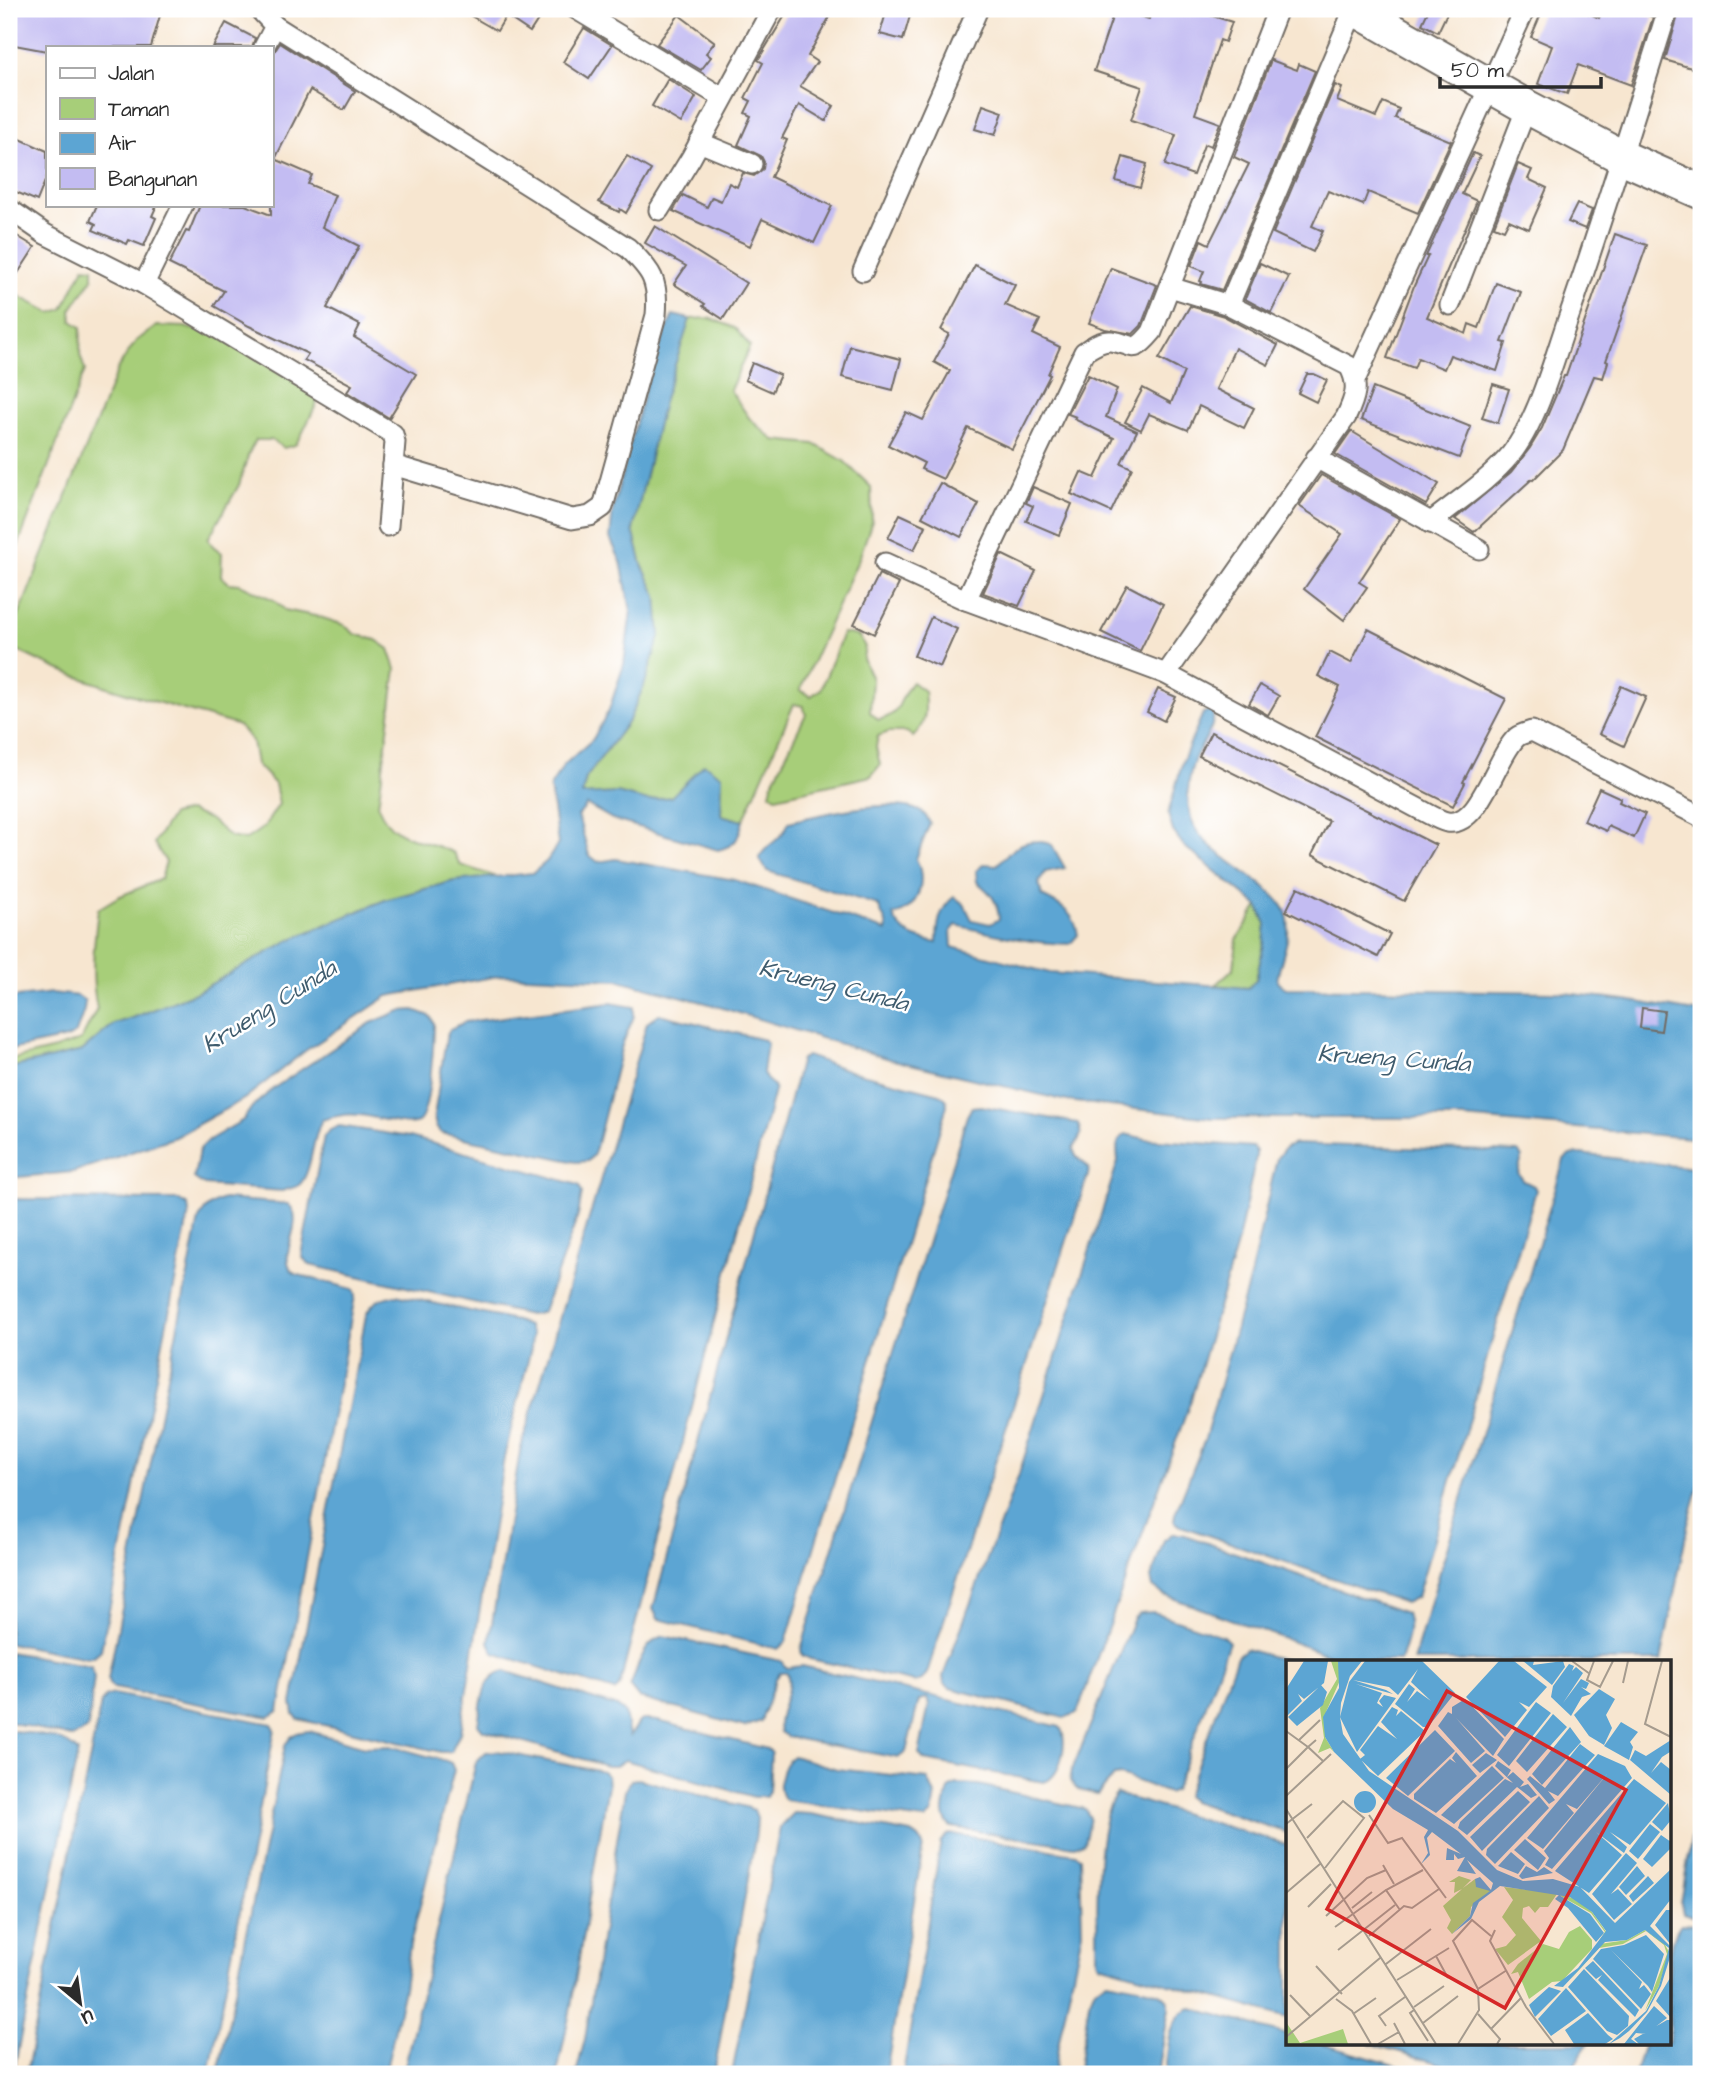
<svg xmlns="http://www.w3.org/2000/svg" width="1710" height="2083" font-family="'Architects Daughter',sans-serif">
<rect width="100%" height="100%" fill="#fff"/>
<filter id="ink" filterUnits="userSpaceOnUse"><feTurbulence type="fractalNoise" baseFrequency=".0143" numOctaves="2"/><feDisplacementMap in="SourceGraphic" scale="14" xChannelSelector="R" yChannelSelector="G"/><feConvolveMatrix kernelMatrix="1 2 1 2 8 2 1 2 1" color-interpolation-filters="sRGB"/></filter>
<filter id="wash" filterUnits="userSpaceOnUse"><feTurbulence type="fractalNoise" baseFrequency=".00686" numOctaves="4" result="noise"/><feDisplacementMap in="SourceGraphic" scale="28" xChannelSelector="R" yChannelSelector="G"/><feGaussianBlur stdDeviation="1.57" result="paint"/><feColorMatrix in="noise" values="0 0 0 0 0 0 0 0 0 0 0 0 0 0 0 0 0 1.4 0 .05"/><feComposite in="paint" operator="in"/></filter>
<g filter="url(#wash)">
<rect width="100%" height="100%" fill="#f7e6d0"/>
<g fill="#a7ce79" stroke="#697c52" stroke-width="2">
<path d="M84,267L93,268V278L71,310L72,321L81,327L80,355L85,370L9,569V291L51,313L63,309Z"/>
<path d="M710,318L735,328L750,346L730,390L750,419L774,440L814,444L844,461L871,487L872,521L860,556L800,690L811,696L821,689L843,633L859,636L865,647L863,659L872,679L870,712L878,720C904,714 897,699 912,682L924,691C926,709 927,723 913,737L907,732H889L878,736L876,747L880,765L871,776L776,797L770,793L772,784L806,714L803,706L794,704L743,821L721,815L722,776L671,797L648,801L617,793L582,795L586,778L629,720L645,683L660,636L657,596L642,565L633,530L663,402L690,319Z"/>
<path d="M157,326L185,327L221,337L315,393L317,403L301,436L295,445L284,448L271,440H256L249,453L239,485L208,539L213,546L222,553L221,576L229,583L240,584L274,600L285,610L320,617L344,625L355,634L376,640L389,649L396,669L378,806C391,842 424,838 454,853L460,865L497,877L454,881L385,900L292,939L195,993L135,1017L114,1024L82,1051L9,1068V1060L55,1049L81,1040L97,1009C90,975 94,943 98,909L118,897L161,879L166,862L154,843L172,815L189,811L211,820L230,837L245,840L264,827L279,804L275,784L256,764L252,741L239,726C167,704 80,684 15,649L11,635L118,368L136,341Z"/>
<path d="M1258,906L1266,924L1264,944L1256,980L1248,988L1215,985L1234,968L1237,940Z"/>
</g>
<g fill="#5ca5d3" stroke="#44687f" stroke-width="2">
<path d="M673,315L690,319L663,402L633,530L642,565L657,596L660,636L645,683L629,720L586,778L582,795L617,793L648,801L671,797L704,764L722,776L721,815L743,821C738,839 737,845 718,850L614,820L587,805L578,816L589,855L598,862L616,859L735,880L887,931L886,923L878,905L767,871L759,858C767,842 781,843 789,822C817,815 901,795 924,814C925,815 929,821 930,823L916,859C927,881 919,910 893,915C900,935 918,939 937,943C937,926 939,908 954,897L964,904L972,920L990,924L999,919C998,901 991,893 977,882L976,871L984,864L997,865C1015,846 1026,835 1052,845L1065,868L1045,872L1039,883L1042,896C1061,905 1075,913 1078,935L1070,944C1031,944 993,934 956,925L951,931L952,947L1050,973L1248,988L1256,980L1264,944L1266,924L1258,906L1184,846L1173,831L1168,814L1183,760L1203,713L1213,709C1217,727 1202,742 1195,758C1188,777 1185,801 1192,821C1203,857 1284,885 1288,919C1291,941 1279,961 1277,982L1286,988L1556,992L1626,1000L1701,1013V1139L1463,1118H1212L1067,1101L893,1060L706,1003L619,980L504,975L388,996L305,1051L244,1099L175,1137L73,1172L9,1178V1068L82,1051L114,1024L135,1017L195,993L292,939L385,900L454,881L533,873L547,861L558,844L550,787L564,765L593,739L609,710L624,664L631,611L621,562L610,538L613,509L651,366Z"/>
<path d="M52,993L78,996L85,1001L84,1010L76,1033L67,1038L9,1050V998Z"/>
<path d="M611,1003L634,1007V1016L622,1045L597,1144L594,1154L588,1161L576,1162L441,1133L436,1127L434,1117L446,1038L450,1029L465,1022Z"/>
<path d="M414,1010L430,1016L434,1023C434,1038 430,1116 418,1122C405,1128 374,1116 359,1115C347,1113 334,1116 322,1120C312,1136 312,1174 299,1185C295,1188 287,1189 282,1191L204,1185L194,1178L199,1150L209,1140L243,1120L252,1107L274,1088L371,1023L400,1011Z"/>
<path d="M659,1014L764,1040L767,1043L763,1073L766,1079L775,1087L620,1684L618,1688L614,1691L494,1653L489,1642L520,1451L645,1030L647,1023Z"/>
<path d="M807,1056L850,1071L940,1094L946,1099L947,1105L786,1642L778,1649L658,1619L653,1609L801,1059Z"/>
<path d="M981,1106L1077,1123C1084,1134 1079,1139 1073,1149L1076,1156L1089,1168L1088,1175L927,1673L922,1680L915,1682L810,1659L802,1655L801,1649L967,1116L972,1107Z"/>
<path d="M339,1126L410,1137L579,1185L582,1193L578,1216L543,1311L537,1314L529,1315L310,1265L303,1258L302,1250L324,1136L330,1130Z"/>
<path d="M1125,1134L1146,1139L1253,1147L1256,1151V1157L1238,1241L1191,1400L1077,1713L1064,1718L950,1688L944,1683L943,1676L1019,1474L1118,1161C1117,1150 1115,1141 1125,1134Z"/>
<path d="M1294,1144L1518,1152L1522,1157L1518,1173L1524,1181L1534,1186L1536,1190L1417,1597L1405,1603L1181,1526L1174,1521L1175,1514L1205,1439L1251,1273L1277,1158L1285,1148Z"/>
<path d="M1580,1154L1701,1169V1478L1688,1524L1661,1661H1413L1564,1160L1570,1155Z"/>
<path d="M9,1199L178,1200L188,1205L189,1213L101,1650L94,1656L87,1658L9,1643Z"/>
<path d="M224,1199L288,1204C309,1223 273,1255 295,1274L353,1289L355,1296L279,1711L269,1717L114,1688L109,1684L108,1679L199,1219C205,1208 211,1203 224,1199Z"/>
<path d="M396,1295L516,1321L528,1326L532,1334L531,1348L504,1458L460,1733L451,1752H441L298,1719L294,1714L292,1703L366,1315C373,1301 380,1298 396,1295Z"/>
<path d="M1172,1534H1182L1406,1613C1412,1630 1405,1645 1400,1661H1345L1164,1595L1153,1587L1151,1578L1164,1540Z"/>
<path d="M1153,1612L1223,1636L1229,1642L1178,1782L1174,1790L1168,1793L1121,1775L1114,1776L1097,1795L1077,1789L1070,1781L1072,1770L1134,1618L1140,1613Z"/>
<path d="M663,1636L781,1661L786,1668L802,1666C888,1686 974,1705 1060,1727C1069,1740 1061,1778 1044,1782L924,1760L919,1754L929,1705L927,1698L919,1700L906,1752L898,1758L788,1737L780,1732C775,1712 794,1691 787,1673H780L775,1680L761,1721L745,1727L639,1698L630,1687C638,1667 642,1644 663,1636Z"/>
<path d="M1245,1649L1288,1661V1833L1192,1801L1186,1796L1237,1656Z"/>
<path d="M9,1652L91,1666L94,1677L88,1728L81,1733L72,1737L9,1722Z"/>
<path d="M505,1671L617,1707L625,1713L629,1736C644,1721 631,1718 658,1721L767,1749L771,1753L769,1791L766,1797H754L625,1760L616,1766H607L483,1730L478,1724C482,1704 481,1676 505,1671Z"/>
<path d="M113,1694L272,1724L275,1729L209,2074H26L101,1703L106,1696Z"/>
<path d="M9,1730C30,1734 64,1735 78,1752L13,2074H9Z"/>
<path d="M309,1731L365,1747L390,1746L446,1761L451,1763L454,1770L410,1945L404,1988L385,2074H218L285,1746C291,1734 296,1732 309,1731Z"/>
<path d="M497,1751L603,1772L607,1776L608,1785L571,2007L557,2074H403L476,1762L486,1752Z"/>
<path d="M793,1756L837,1769L928,1779L935,1795L932,1814L925,1820L916,1819L785,1800C775,1789 781,1764 793,1756Z"/>
<path d="M1701,1776V1919L1683,1913L1681,1904Z"/>
<path d="M638,1779L746,1807L754,1810L757,1818L756,1833L714,2074H576L585,2039L625,1791L631,1780Z"/>
<path d="M957,1784L979,1785L1085,1809L1090,1818L1084,1843L1074,1846L951,1827C938,1815 946,1801 950,1787Z"/>
<path d="M1117,1794L1288,1845V2018L1099,1964L1097,1959C1098,1923 1093,1819 1117,1794Z"/>
<path d="M794,1813L810,1814L911,1833C918,1836 921,1839 923,1846L886,2074H732L780,1827Z"/>
<path d="M953,1834L1075,1854L1080,1857L1082,1932L1059,2041L1054,2074H903L941,1841L947,1835Z"/>
<path d="M1681,1924L1701,1925V2074H1635L1644,2043H1670C1670,2014 1663,1944 1681,1924Z"/>
<path d="M1107,1981C1120,1984 1157,1988 1165,1997C1169,2000 1169,2003 1169,2008L1158,2074H1078L1089,2002L1095,1988Z"/>
<path d="M1192,2008L1288,2035V2043H1317L1426,2074H1165C1168,2053 1167,2014 1192,2008Z"/>
<path d="M1370,2043H1588L1569,2074H1474Z"/>
</g>
<g id="blocks">
<g fill="#c3bcf2">
<path d="M9,9H149L161,12L151,47H47V51L9,44Z"/>
<path d="M459,9H545L530,32L506,16L497,31Z"/>
<path d="M789,9H834L808,56L817,62L800,86L834,106L826,121L799,105L782,138L787,140L771,177L832,206L814,243L762,219L750,246L673,211L683,195L707,207L712,197L721,201L729,183L737,187L743,173L754,176L763,169L764,162L761,156L738,145L751,116L745,113L751,101L745,98L763,63L758,60Z"/>
<path d="M887,9H912L903,40L880,34Z"/>
<path d="M1115,9L1149,19L1152,9H1190L1232,22L1225,42L1220,40L1195,114L1220,123L1211,146L1206,144L1204,145L1193,175L1165,165L1176,135L1131,120L1142,87L1094,71Z"/>
<path d="M1429,9H1449L1438,32L1422,24Z"/>
<path d="M1543,9H1579L1599,18L1603,9H1631L1653,17L1631,85L1578,65L1567,94L1538,84L1552,46L1531,37Z"/>
<path d="M1680,9H1701V71L1665,60Z"/>
<path d="M679,15L715,42L706,53L711,57L701,70L657,44Z"/>
<path d="M226,23L255,38L252,47H213Z"/>
<path d="M584,28L612,45L589,79L563,62Z"/>
<path d="M280,43L355,91L344,110L310,90L275,159L312,175L308,184L335,195L322,227L359,246L327,308L360,325L354,337L416,374L389,418L347,392L352,385L304,360L308,354L249,326L214,306L224,291L169,264L186,231L189,232L200,205H245L271,215V57Z"/>
<path d="M1271,60L1297,70L1299,64L1315,71L1222,290L1201,284L1202,282L1200,281L1204,271L1191,266L1201,240L1209,244L1249,164L1234,157Z"/>
<path d="M668,79L696,97L681,123L652,106Z"/>
<path d="M1335,85L1342,88L1337,101L1376,117L1383,102L1399,109L1395,118L1451,141L1418,213L1368,192L1363,205L1328,191L1312,226L1323,231L1313,252L1273,233Z"/>
<path d="M983,105L1003,112L995,135L975,129Z"/>
<path d="M9,134L47,151V176L37,201L9,189Z"/>
<path d="M1473,153L1480,156L1462,194L1477,201L1427,317L1466,334L1469,324L1479,328L1496,283L1521,292L1502,342L1506,343L1497,371L1450,355L1444,369L1418,358L1414,368L1387,358L1414,286L1428,256H1426Z"/>
<path d="M627,156L651,170L626,213L620,209L619,212L599,202Z"/>
<path d="M1123,157L1147,164L1140,188L1116,181Z"/>
<path d="M1518,164L1532,170L1528,179L1547,188L1529,229L1509,220L1504,230L1494,226Z"/>
<path d="M1577,204L1592,210L1585,229L1568,222Z"/>
<path d="M97,205H157L152,216L156,218L144,246L129,240L127,244L93,230L96,224L90,221Z"/>
<path d="M655,226L746,283L723,319L703,306L705,304L674,284L686,266L645,243Z"/>
<path d="M9,231L35,247L9,287Z"/>
<path d="M1615,234L1647,245L1606,361L1608,362L1603,378L1594,376L1563,450L1533,480L1532,479L1474,532L1455,519L1511,472L1530,448L1542,428L1564,376H1566Z"/>
<path d="M1260,263L1289,277L1271,313L1245,299Z"/>
<path d="M975,265L1015,285L1005,305L1040,320L1033,334L1060,347L1048,374L1050,375L1012,449L968,428L943,479L921,469L924,463L888,445L906,412L923,420L950,371L934,362L949,334L941,330Z"/>
<path d="M1111,268L1157,285L1141,326L1133,334L1105,329L1089,323Z"/>
<path d="M1190,306L1224,316L1278,345L1268,365L1235,348L1216,389L1254,408L1244,428L1199,406L1188,430L1149,414L1141,430L1125,422L1143,388L1171,403L1184,372L1159,359Z"/>
<path d="M850,346L901,359L893,390L842,377Z"/>
<path d="M752,363L780,375L772,392L745,380Z"/>
<path d="M1307,374H1314L1327,380L1316,402L1298,393Z"/>
<path d="M1088,375L1117,389L1106,417L1137,431L1121,463L1132,468L1111,512L1071,494L1081,472L1095,478L1114,438L1074,419L1076,417L1068,414Z"/>
<path d="M1493,384L1509,389L1498,423L1482,418Z"/>
<path d="M1373,388L1471,427L1459,458L1361,420Z"/>
<path d="M1351,431L1439,484L1426,505L1335,454Z"/>
<path d="M1321,475L1400,519L1359,582L1367,587L1344,620L1304,589L1342,534L1299,506Z"/>
<path d="M940,483L979,504L961,537L922,517Z"/>
<path d="M1033,487L1072,504L1059,535L1026,521L1033,506L1026,503Z"/>
<path d="M900,514L926,526L914,550L888,538Z"/>
<path d="M1001,554L1036,571L1019,606L983,593Z"/>
<path d="M879,574L899,584L874,634L854,624Z"/>
<path d="M1127,585L1163,604L1140,651L1101,632Z"/>
<path d="M931,617L957,629L940,667L914,656Z"/>
<path d="M1368,629L1506,699L1463,782L1465,783L1453,806L1315,737L1340,687L1318,676L1330,652L1351,663Z"/>
<path d="M1260,685L1279,696L1268,715L1249,704Z"/>
<path d="M1621,686L1646,697L1624,746L1599,734Z"/>
<path d="M1158,689L1176,697L1164,721L1147,712Z"/>
<path d="M1211,732L1436,845L1404,901L1312,855L1329,821L1199,756Z"/>
<path d="M1599,788L1621,798L1619,802L1645,814L1634,838L1608,826L1606,831L1584,821Z"/>
<path d="M1298,887L1390,934L1378,957L1286,911Z"/>
<path d="M1642,1008L1664,1011L1661,1031L1640,1028Z"/>
</g>
</g>
</g>
<g filter="url(#ink)">
<use href="#blocks" fill-opacity="0" stroke="#726c65" stroke-width="2"/>
<g fill="none" stroke-linecap="round" stroke-linejoin="round">
<defs>
<g id="street">
<path d="M259,9L275,26L264,47"/>
<path d="M576,9L723,98"/>
<path d="M275,26L628,248C652,271 659,281 656,315L603,507L590,516L572,519L393,465"/>
<path d="M699,142L752,164"/>
<path d="M9,209L45,234L144,284L393,434L395,442L388,526"/>
<path d="M659,210L691,158L772,9"/>
<path d="M863,271L978,9"/>
<path d="M144,284L183,205"/>
<path d="M1229,305L1354,9"/>
<path d="M1450,305L1527,107"/>
<path d="M1356,378L1525,9"/>
<path d="M1316,458L1479,549"/>
<path d="M1430,523C1457,501 1489,481 1511,454C1537,422 1553,362 1567,322C1603,219 1635,114 1668,9"/>
<path d="M885,563L966,600L1166,674L1421,810C1429,814 1438,820 1447,822C1480,828 1496,756 1517,737C1521,734 1526,733 1532,731L1701,817"/>
<path d="M966,600L1084,352C1092,347 1101,340 1111,341C1135,344 1132,356 1152,332L1278,9"/>
<path d="M1166,674L1346,417C1355,398 1360,385 1349,366L1229,305L1170,287"/>
</g>
<path id="highway" d="M1355,9L1527,107L1622,157L1701,192"/>
</defs>
<use href="#street" stroke="#726c65" stroke-width="23"/>
<use href="#highway" stroke="#726c65" stroke-width="37"/>
<use href="#street" stroke="#fff" stroke-width="19"/>
<use href="#highway" stroke="#fff" stroke-width="33"/>
</g>
</g>
<g text-anchor="middle" stroke-width="5" stroke-linejoin="round" paint-order="stroke">
<g font-size="24" font-style="italic" fill="#3f5c6e" stroke="#fff">
<text transform="translate(834 985) rotate(14)" y="8">Krueng Cunda</text>
<text transform="translate(269 1006) rotate(-32)" y="8">Krueng Cunda</text>
<text transform="translate(1394 1058) rotate(4)" y="8">Krueng Cunda</text>
</g>
</g>
<g transform="translate(1286 1660)">
<rect width="385" height="385" fill="#f7e6d0"/>
<path d="M45,1H52L55,18L40,52L39,77L48,92L44,88L32,93L38,78L34,48L51,19ZM173,216L185,220L177,228L189,219L205,231L185,247L184,256L166,274L161,268L165,260L157,246L176,229L168,233L169,222H163ZM218,227L272,233L292,240L306,252L321,273L311,284L319,272L305,253L271,234L262,247H254L249,253L243,246L237,248L236,258L255,281L222,305L209,289L220,286L230,275L216,257L227,240ZM294,266L306,280V289L276,321L266,322L243,339L232,312L225,314L232,304L257,284L273,289L283,272ZM359,270L378,283L383,292L373,326L359,351L381,294L378,285L360,271L337,284L313,288L284,320L314,284L341,280ZM0,362L14,383L57,369L62,384H0Z" fill="#a7ce79"/>
<path d="M18,1H42L38,23L18,39L12,34L16,41L0,57V29ZM52,1H76L64,16L55,43L54,57L63,22L79,1H136L169,33L142,67H137L109,44L123,24L129,29L121,42L131,31L145,41L125,22L132,9L112,35L103,27L67,20L100,30L107,34L70,24L96,33L91,43L97,47L93,41L98,35L110,38L71,92L54,57L57,74L83,111L172,171L211,210L237,221L267,219L294,227L329,263L385,209V239L364,266L385,287V294L375,326L361,352L343,371L334,378L323,384L360,351L373,326L383,288L359,270L341,280L319,282L277,327L268,326L292,308L320,271L306,252L284,237L214,226L193,242L185,259L166,274L184,256L187,243L204,231L190,227L189,219L194,217L205,230L207,223L181,200L190,214L171,211L179,197L172,199L168,194V200H160L161,188L175,194L146,172L141,178L144,195L135,204L142,193L138,177L142,170L107,149L48,92L39,77L37,57L53,28ZM213,1H228L261,27L243,47L233,42L241,50L219,77L180,37ZM237,1H248L247,5L277,1L279,7L266,25ZM283,4L288,6L286,11L290,7L297,13L277,43L295,19L303,23L300,29L295,27L305,34L296,37L285,56L265,37L267,26ZM35,25L41,32L37,45L11,66L2,57ZM313,29L329,39L320,55L326,68L318,85L303,76L288,55ZM179,39L218,79L207,96L170,58L199,91L185,103L152,66L162,52L166,54V47ZM250,42L265,53L223,106L211,95ZM106,47L112,50L110,56L115,51L139,71L92,116L74,99L79,95L74,90L92,66L111,79L95,62ZM267,54L281,67L241,112L230,101ZM335,62L352,72L344,82L347,87L343,100L318,86ZM284,67L295,82L256,125L246,114ZM149,70L169,91L122,136L100,118ZM385,80L384,92L376,97L365,113L375,102L385,110V135L344,100L349,90L360,96ZM294,84L309,95L272,136L262,131L269,140L263,144L241,119L244,116L259,128ZM170,92L191,116L150,153L128,139V134L164,99L170,103L166,98ZM200,93L211,100L194,113L186,105ZM312,94L339,106L346,118L266,209L259,205L263,198L258,191L322,113L291,149L280,144L288,153L257,189L241,178ZM212,101L225,110L221,117L227,112L238,122L234,127L242,124L251,135L245,138L231,127L181,175L172,168L174,162L219,119L227,123L209,106ZM206,106L218,118L168,164L155,155ZM348,119L380,143L344,185L324,172L341,187L338,193L310,172L336,195L303,233L269,211ZM232,131L244,142L196,191L184,177ZM68 142a11 11 0 1 1 22 0a11 11 0 1 1-22 0ZM253,136L263,148L209,204L200,195L201,189ZM382,143L385,160L376,171L366,162ZM364,164L374,172L352,199L343,191ZM375,175L385,182V188L366,207L357,199ZM239,179L260,198L252,210L228,190ZM225,192L239,204L232,214L212,206ZM340,193L351,203L325,234L332,229L346,244L328,260L306,234ZM240,206L251,212L258,207L267,213L236,219L233,216ZM351,206L359,216L340,235L333,227ZM362,216L368,223L347,242L343,236ZM273,235L304,254L318,273L310,282L282,248L269,239ZM380,250H385V285L369,265ZM360,275L378,294L366,332L362,326L325,290L356,322L353,329L358,325L365,334L355,349L307,299L315,289L338,285ZM307,301L353,350L349,357L312,320L316,315L310,319L299,308ZM385,302L384,319L385,358L370,341L384,318ZM298,309L343,356L342,366L331,375L321,371L282,327ZM263,327L275,331L249,357L243,345ZM280,328L300,351L265,376L252,359ZM368,346L381,358L360,374L350,373L345,379L352,384H338ZM302,353L322,375L327,379L319,384H288L279,370ZM381,360H385V384H353L348,379Z" fill="#5ca5d3"/>
<path fill="none" stroke="#a59b8e" stroke-width="2" d="M286,1L304,14M308,1L301,20L314,27L327,1M376,1L359,64L385,77M337,23L342,1M0,71L22,87L30,80M13,80L34,60M0,109L22,87L37,101M0,136L45,94M0,149L150,384M83,155L102,183L116,178L160,238M0,164L26,144M21,178L57,141L78,158L39,208M97,205L108,224M0,233L34,204M22,247L45,224M66,248L86,232M114,250L100,230L137,210M40,256L81,218L100,210M49,267L100,230M209,270L204,281L240,347L268,384M83,276L118,246L126,248L153,229M52,290L109,245M150,296L162,318M100,304L145,269M30,306L56,334M111,320L163,288M192,329L167,281L186,260L205,276M4,335L24,356M50,339L66,351L85,384M128,347L158,326M128,350L124,353L142,381M67,354L90,338M192,354L214,379L211,384M108,363L119,384M137,363L172,336M100,366L93,356L119,337M205,369L235,338M0,377L94,298M92,384L113,372M172,384L193,350L192,329L221,310"/>
<path fill="#d62828" fill-opacity="0.15" stroke="#d62828" stroke-width="3.5" d="M161,31L340,130L219,348L41,249Z"/>
<rect width="385" height="385" fill="none" stroke="#2b2b2b" stroke-width="3.5"/>
</g>
<rect width="1710" height="2083" fill="none" stroke="#fff" stroke-width="35"/>
<rect x="46" y="46" width="228" height="161" fill="#ffffff" stroke="#aaaaaa" stroke-width="2"/>
<rect x="60" y="68" width="35" height="10" fill="#ffffff" stroke="#aaaaaa" stroke-width="2"/>
<text x="108" y="80" font-size="21" fill="#2b2b2b">Jalan</text>
<rect x="60" y="98" width="35" height="21" fill="#a7ce79" stroke="#aaaaaa" stroke-width="2"/>
<text x="108" y="116" font-size="21" fill="#2b2b2b">Taman</text>
<rect x="60" y="133" width="35" height="21" fill="#5ca5d3" stroke="#aaaaaa" stroke-width="2"/>
<text x="108" y="150" font-size="21" fill="#2b2b2b">Air</text>
<rect x="60" y="168" width="35" height="21" fill="#c3bcf2" stroke="#aaaaaa" stroke-width="2"/>
<text x="108" y="186" font-size="21" fill="#2b2b2b">Bangunan</text>
<g transform="translate(80 2003) rotate(151)" stroke="#ffffff" stroke-width="5" paint-order="stroke">
<path d="M0-5L12 26L0 18L-12 26Z" fill="#2b2b2b"/>
<text y="-10" font-size="19" font-weight="bold" text-anchor="middle" fill="#2b2b2b">U</text>
</g>
<path d="M1440 77v10h161v-10" fill="none" stroke="#2b2b2b" stroke-width="3.5"/>
<text x="1451" y="77" font-size="21" fill="#2b2b2b" stroke="#ffffff" stroke-width="5" paint-order="stroke">50 m</text>
</svg>
